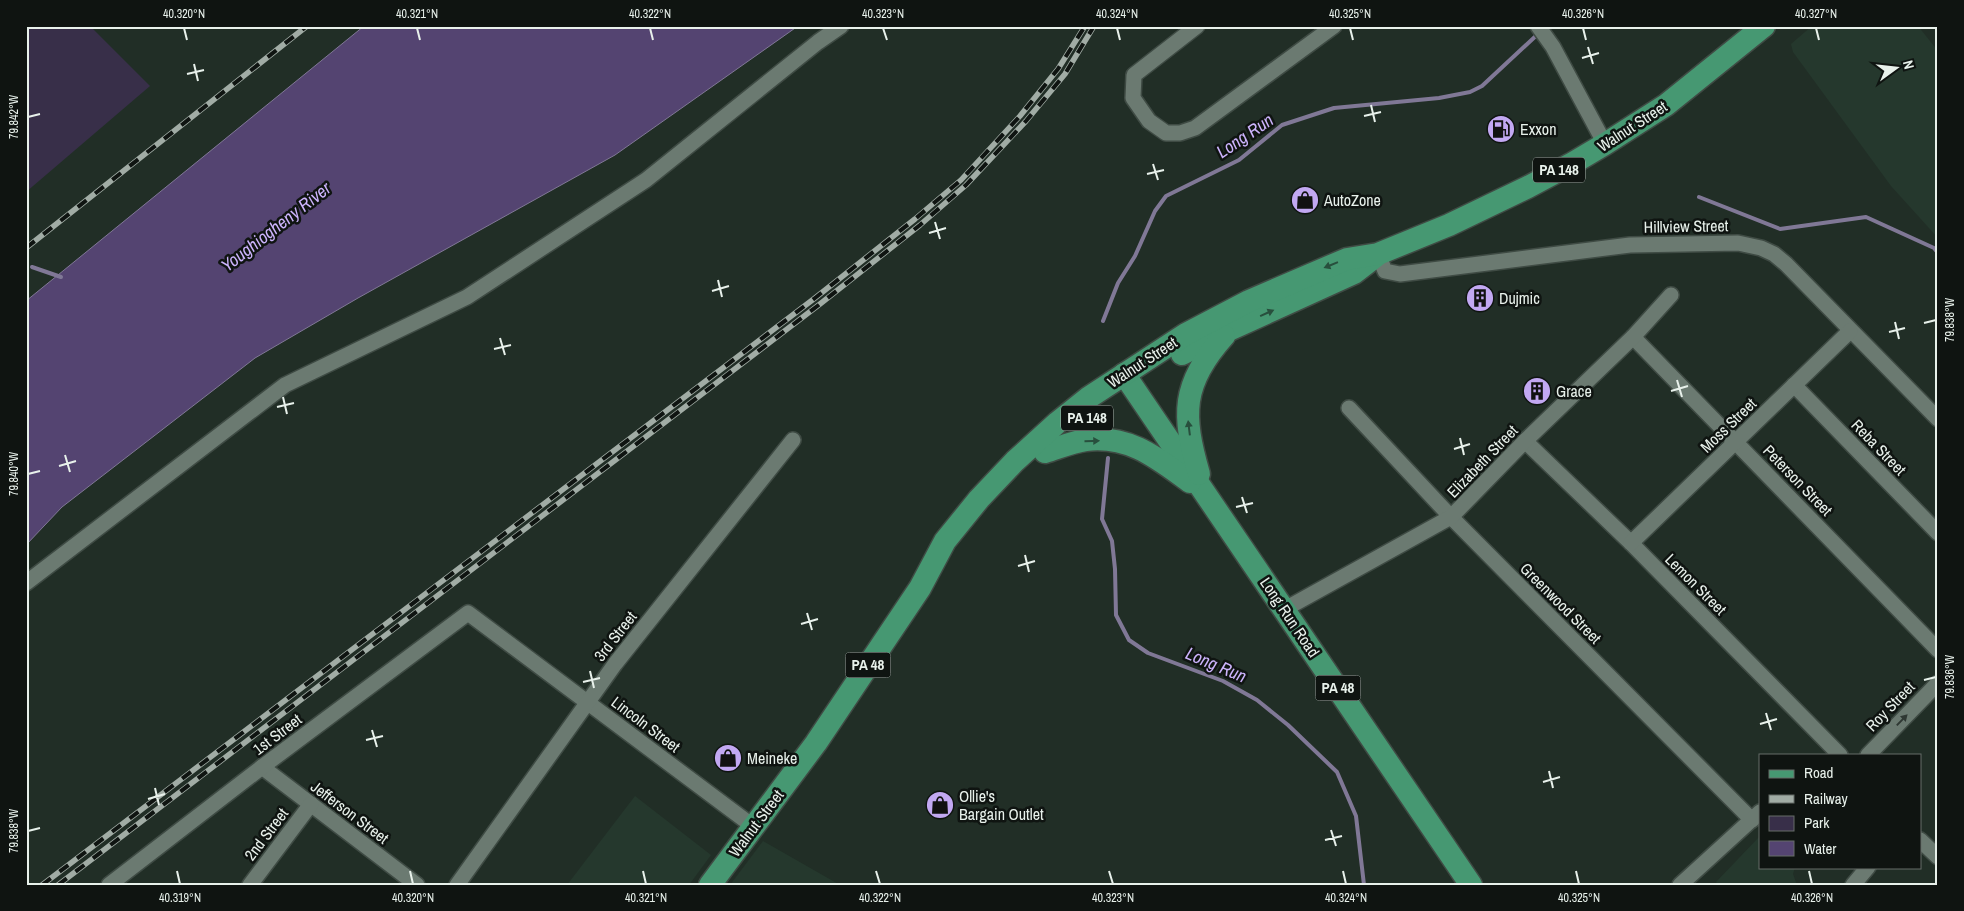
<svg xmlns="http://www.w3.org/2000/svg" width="1964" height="911" font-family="'Archivo Narrow',sans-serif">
<rect width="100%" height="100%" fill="#212e26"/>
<g fill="#25382d">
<path d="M1812,26H1918L1938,51V238L1891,186L1793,52L1791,44Z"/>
<path d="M635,796L711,855L689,885H567Z"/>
<path d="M1760,836V867H1795L1793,874L1797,885H1718L1716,882Z"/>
<path d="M763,841L840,885H730Z"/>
</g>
<path fill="#382f49" d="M26,26H90L150,86L26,192Z"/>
<path fill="#544471" stroke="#807896" d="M364,26H798L615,155L358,298L255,358L62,507L26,545V301Z"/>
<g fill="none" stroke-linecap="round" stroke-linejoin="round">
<g stroke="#807896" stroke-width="4">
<path d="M1699,197L1780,229L1866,217L1934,248L1938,253"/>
<path d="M32,267L61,277"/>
<path d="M1103,321L1118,283L1135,256L1155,211L1166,196L1239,160L1282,125L1334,108L1439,98L1470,92L1482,86L1539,33"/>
<path d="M1108,458L1102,519L1112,541L1115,569L1116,615L1129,640L1148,653L1223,681L1257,700L1288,725L1337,772L1356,816L1364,885"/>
</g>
<defs>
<g id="street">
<path d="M1197,26L1134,75L1133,98L1149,121L1166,133H1180L1195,128L1334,26"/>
<path d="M1538,26L1553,47L1605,144"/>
<path d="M1378,254L1385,271L1400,274L1630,245L1738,243L1761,248L1774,254L1786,264L1938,419"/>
<path d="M1633,337L1938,650"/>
<path d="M1794,385L1938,533"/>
<path d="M1349,408L1451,517L1752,820"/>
<path d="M1525,441L1631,543L1840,755"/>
<path d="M1631,543L1850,331"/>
<path d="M26,583L285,385L467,297L646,180L818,42L841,26"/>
<path d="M1285,609L1451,517L1525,441L1633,337L1671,295"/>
<path d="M1868,755L1938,683"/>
<path d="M262,767L417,885"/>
<path d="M1920,840L1938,857"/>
<path d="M109,885L262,767L468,613L754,827"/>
<path d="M250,885L311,804"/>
<path d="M457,885L615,664L793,440"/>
<path d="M1680,885L1760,812"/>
<path d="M1853,885L1868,867"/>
</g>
<g id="primary">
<path d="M1182,354L1231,329L1354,273L1376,256"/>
<path d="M1124,374L1471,885"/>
<path d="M1045,452C1058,448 1072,442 1086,440C1130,435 1157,458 1190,482"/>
<path d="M1199,474C1182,415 1181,384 1224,336"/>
<path d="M710,885L816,743L920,588L945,541L979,499L1015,461L1058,422L1088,398L1186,334L1249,301L1347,259L1378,254L1449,225L1528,187L1573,163L1605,144L1666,105L1764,26"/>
</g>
</defs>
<use href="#street" stroke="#3f4b44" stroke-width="18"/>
<use href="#primary" stroke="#3f4b44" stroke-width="25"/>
<use href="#street" stroke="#6b7a71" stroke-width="15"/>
<use href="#primary" stroke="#469872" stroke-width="22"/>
<defs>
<g id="rail">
<path d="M26,248L307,26"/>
<path d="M42,885L815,298L915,219L961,180L1020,116L1058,69L1085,26"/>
<path d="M58,885L820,304L920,225L966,185L1026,121L1065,74L1094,26"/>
</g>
</defs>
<use href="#rail" stroke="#a1aca5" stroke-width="5.5"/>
<use href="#rail" stroke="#0f1411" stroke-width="4" stroke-dasharray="11" stroke-linecap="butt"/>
</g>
<defs><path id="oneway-solid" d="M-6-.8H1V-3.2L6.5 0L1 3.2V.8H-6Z" transform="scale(1.25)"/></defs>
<g fill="#284f3d">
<use href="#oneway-solid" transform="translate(1331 265) rotate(158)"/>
<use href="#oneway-solid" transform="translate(1267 313) rotate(-24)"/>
<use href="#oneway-solid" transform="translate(1189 428) rotate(-97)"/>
<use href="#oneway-solid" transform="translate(1092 441) rotate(-1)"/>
</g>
<use fill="#2f3833" href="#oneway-solid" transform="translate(1902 720) rotate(-46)"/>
<path fill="none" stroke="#e8f1eb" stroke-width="2" d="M184,28L187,40M417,28L420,40M650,28L653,40M883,28L887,40M1117,28L1120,40M1350,28L1353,40M1583,28L1586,40M1816,28L1819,40M1588,47L1593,64M1582,58L1599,53M194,64L198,81M187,74L204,70M1371,105L1375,122M1364,116L1381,112M28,117L40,114M1153,164L1158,180M1147,174L1164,170M935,222L940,239M929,233L946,228M718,280L722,297M712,291L729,286M1895,322L1899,339M1924,323L1936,320M1889,332L1905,328M500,338L505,355M494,349L511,345M1677,380L1682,397M1671,391L1688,386M283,397L287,414M277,407L294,403M1460,438L1464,455M1454,449L1470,444M65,455L70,472M59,466L76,461M28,474L40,471M1242,497L1247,513M1236,507L1253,503M1025,555L1029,572M1018,566L1035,561M807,613L812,630M801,624L818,619M590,671L594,688M1924,680L1936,677M583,682L600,678M1766,713L1771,730M1760,724L1777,719M372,730L377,747M366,740L383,736M1549,771L1553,788M1543,782L1560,777M155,788L159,805M148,799L165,794M1331,830L1336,846M28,831L40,828M1325,840L1342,836M177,871L180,884M410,871L413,884M643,871L646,884M876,871L880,884M1109,871L1113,884M1343,871L1346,884M1576,871L1579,884M1809,871L1812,884"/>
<defs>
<symbol id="fuel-disc" viewBox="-11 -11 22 22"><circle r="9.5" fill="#c2a8f2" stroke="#0f1411"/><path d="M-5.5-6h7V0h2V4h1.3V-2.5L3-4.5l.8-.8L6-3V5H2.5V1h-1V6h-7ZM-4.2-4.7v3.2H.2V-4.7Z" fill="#111"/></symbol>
<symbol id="shop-disc" viewBox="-11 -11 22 22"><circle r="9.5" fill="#c2a8f2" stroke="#0f1411"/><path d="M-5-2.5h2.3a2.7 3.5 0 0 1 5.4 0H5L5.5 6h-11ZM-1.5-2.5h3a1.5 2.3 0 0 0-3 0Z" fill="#111"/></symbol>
<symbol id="building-disc" viewBox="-11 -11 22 22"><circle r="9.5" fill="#c2a8f2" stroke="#0f1411"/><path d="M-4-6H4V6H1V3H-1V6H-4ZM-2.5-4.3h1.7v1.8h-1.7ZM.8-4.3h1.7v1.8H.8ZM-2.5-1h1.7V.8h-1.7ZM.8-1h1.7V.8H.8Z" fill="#111"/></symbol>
</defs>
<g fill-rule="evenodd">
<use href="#fuel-disc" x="1485" y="113" width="32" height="32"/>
<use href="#shop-disc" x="1289" y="184" width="32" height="32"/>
<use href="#building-disc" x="1464" y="282" width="32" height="32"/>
<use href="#building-disc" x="1521" y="375" width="32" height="32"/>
<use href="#shop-disc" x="712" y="742" width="32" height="32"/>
<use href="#shop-disc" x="924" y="789" width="32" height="32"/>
</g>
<g text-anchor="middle" stroke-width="5" stroke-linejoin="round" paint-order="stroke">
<g fill="#0f1411" stroke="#a7afaa" stroke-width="1">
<rect x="1533" y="157.5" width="52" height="25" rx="4"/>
<rect x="1061" y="405.5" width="52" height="25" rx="4"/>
<rect x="845.5" y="652.5" width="45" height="25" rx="4"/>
<rect x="1315.5" y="675.5" width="45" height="25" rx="4"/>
</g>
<g font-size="15" font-weight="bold" fill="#e8f1eb">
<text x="1559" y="175">PA 148</text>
<text x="1087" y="423">PA 148</text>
<text x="868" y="670">PA 48</text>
<text x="1338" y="693">PA 48</text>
</g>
<g font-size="16" fill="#e8f1eb" stroke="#0f1411">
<text transform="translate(1632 126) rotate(-33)" y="6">Walnut Street</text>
<text transform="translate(1686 226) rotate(-1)" y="6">Hillview Street</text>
<text transform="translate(1142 362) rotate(-33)" y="6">Walnut Street</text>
<text transform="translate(1728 425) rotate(-44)" y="6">Moss Street</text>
<text transform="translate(1879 447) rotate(46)" y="6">Reba Street</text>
<text transform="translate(1482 461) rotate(-46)" y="6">Elizabeth Street</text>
<text transform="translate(1798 480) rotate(46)" y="6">Peterson Street</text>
<text transform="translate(1696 584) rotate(45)" y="6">Lemon Street</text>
<text transform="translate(1561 603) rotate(45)" y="6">Greenwood Street</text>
<text transform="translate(1290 617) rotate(56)" y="6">Long Run Road</text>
<text transform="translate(615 636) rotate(-52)" y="6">3rd Street</text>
<text transform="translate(1890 706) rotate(-46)" y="6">Roy Street</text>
<text transform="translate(646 724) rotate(37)" y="6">Lincoln Street</text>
<text transform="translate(277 734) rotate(-37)" y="6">1st Street</text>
<text transform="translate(350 812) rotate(37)" y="6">Jefferson Street</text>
<text transform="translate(756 823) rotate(-53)" y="6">Walnut Street</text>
<text transform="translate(266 834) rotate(-53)" y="6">2nd Street</text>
</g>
<g font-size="16" fill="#e8f1eb" stroke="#0f1411" text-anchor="start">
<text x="1520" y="135">Exxon</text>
<text x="1324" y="206">AutoZone</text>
<text x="1499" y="304">Dujmic</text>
<text x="1556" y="397">Grace</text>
<text x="747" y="764">Meineke</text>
<text x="959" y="802">Ollie's<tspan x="959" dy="18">Bargain Outlet</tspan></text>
</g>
<g font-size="18" font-style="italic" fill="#ccb3fc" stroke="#0f1411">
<text transform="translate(1245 136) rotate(-34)" y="6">Long Run</text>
<text transform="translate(276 227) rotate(-38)" y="6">Youghiogheny River</text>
<text transform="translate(1216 665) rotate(23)" y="6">Long Run</text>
</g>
</g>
<rect width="1964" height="911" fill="none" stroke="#0f1411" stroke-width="55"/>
<rect x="1759" y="754" width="162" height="115" fill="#0f1411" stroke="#666c68"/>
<rect x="1769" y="770" width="25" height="8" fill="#469872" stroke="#666c68"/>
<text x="1804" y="778" font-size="15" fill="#e8f1eb">Road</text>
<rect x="1769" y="795" width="25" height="8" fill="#a1aca5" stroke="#666c68"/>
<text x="1804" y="804" font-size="15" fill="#e8f1eb">Railway</text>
<rect x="1769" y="816" width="25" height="15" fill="#382f49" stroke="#666c68"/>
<text x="1804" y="828" font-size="15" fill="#e8f1eb">Park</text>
<rect x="1769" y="841" width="25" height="15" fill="#544471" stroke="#666c68"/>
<text x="1804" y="854" font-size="15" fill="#e8f1eb">Water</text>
<g transform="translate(1896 68) rotate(75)" stroke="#0f1411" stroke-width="4" paint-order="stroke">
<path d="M0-4L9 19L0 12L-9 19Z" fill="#e8f1eb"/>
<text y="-8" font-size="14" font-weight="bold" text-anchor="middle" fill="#e8f1eb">N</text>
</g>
<rect x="28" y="28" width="1908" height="856" fill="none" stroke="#e8f1eb" stroke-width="2"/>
<g font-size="12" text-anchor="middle" fill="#e8f1eb">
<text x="184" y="18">40.320°N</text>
<text x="417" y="18">40.321°N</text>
<text x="650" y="18">40.322°N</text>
<text x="883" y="18">40.323°N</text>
<text x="1117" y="18">40.324°N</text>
<text x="1350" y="18">40.325°N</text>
<text x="1583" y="18">40.326°N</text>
<text x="1816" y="18">40.327°N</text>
<text transform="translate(14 117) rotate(-90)" y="4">79.842°W</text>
<text transform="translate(1950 320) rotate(-90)" y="4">79.838°W</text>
<text transform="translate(14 474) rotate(-90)" y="4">79.840°W</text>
<text transform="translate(1950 677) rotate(-90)" y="4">79.836°W</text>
<text transform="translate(14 831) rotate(-90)" y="4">79.838°W</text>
<text x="180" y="902">40.319°N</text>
<text x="413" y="902">40.320°N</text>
<text x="646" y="902">40.321°N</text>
<text x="880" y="902">40.322°N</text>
<text x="1113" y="902">40.323°N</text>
<text x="1346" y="902">40.324°N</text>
<text x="1579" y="902">40.325°N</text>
<text x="1812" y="902">40.326°N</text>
</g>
</svg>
